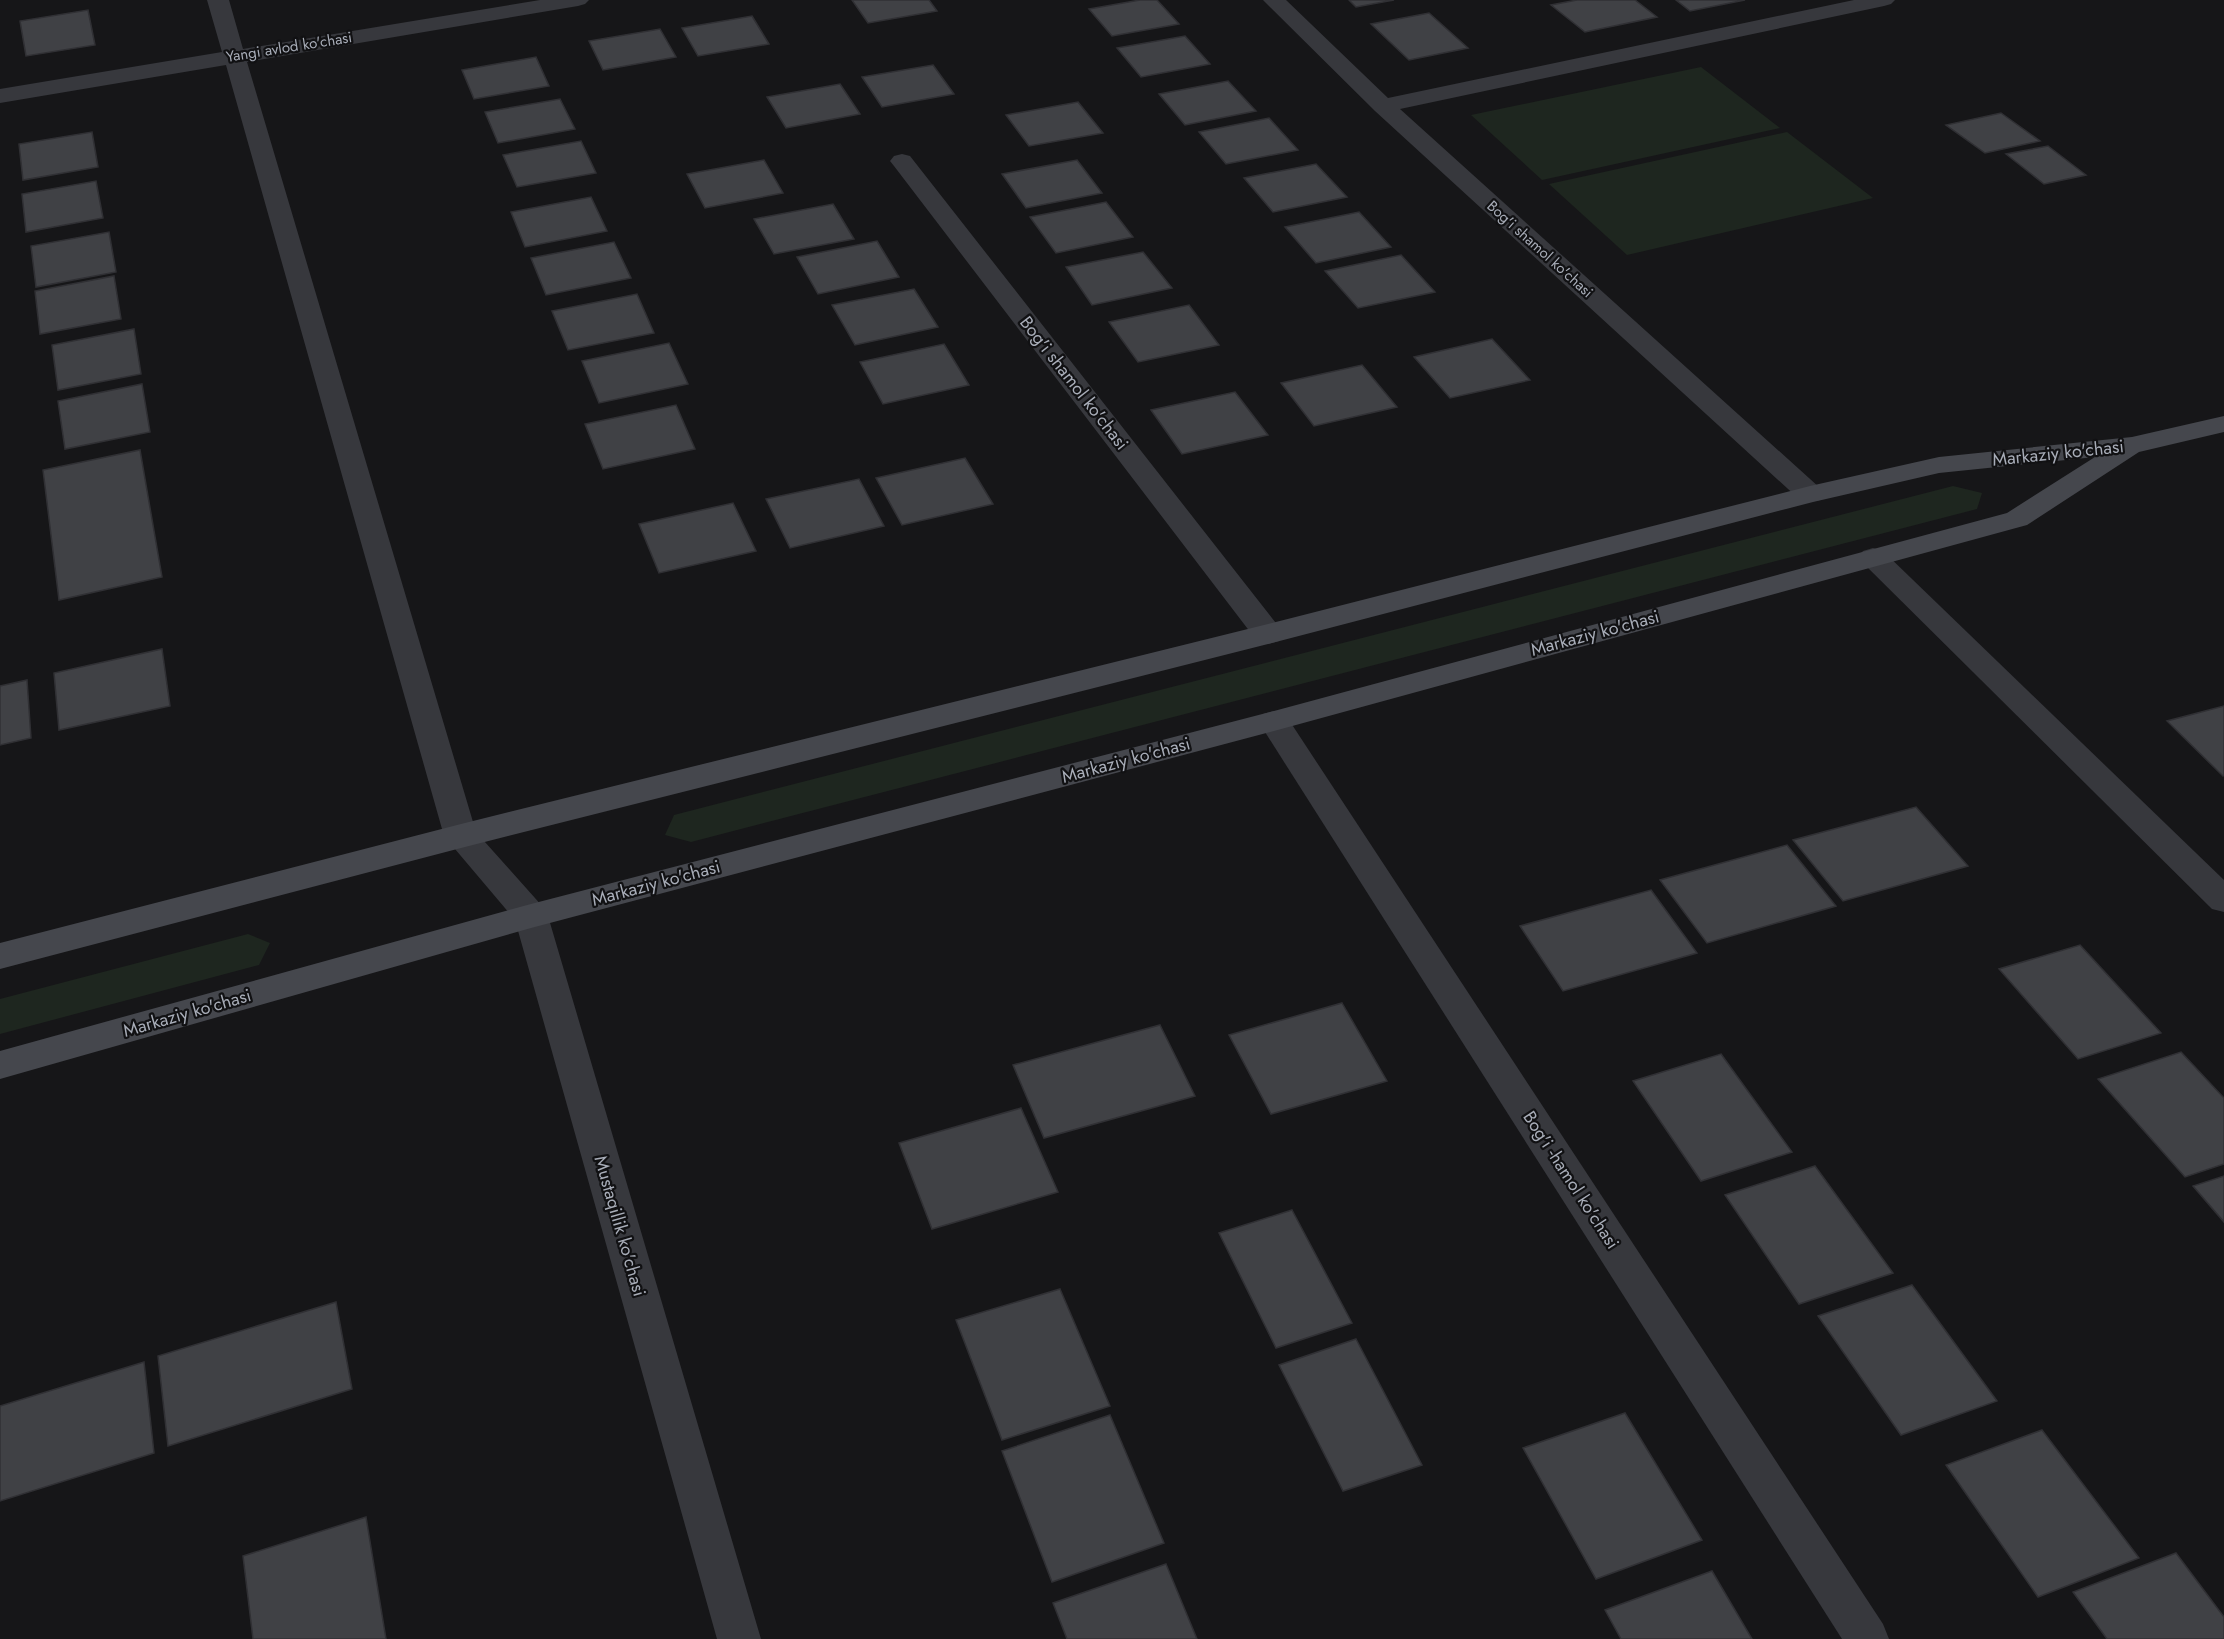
<svg xmlns="http://www.w3.org/2000/svg" width="2224" height="1639" font-family="Jost,sans-serif">
<rect width="100%" height="100%" fill="#161618"/>
<g fill="#1e261f">
<path d="M1701,67L1780,128L1542,180L1471,115Z"/>
<path d="M1787,132L1873,198L1627,255L1549,184Z"/>
<path d="M1953,486L1982,493L1977,509L691,842L665,835L674,815Z"/>
<path d="M248,934L270,943L259,965L0,1034V999Z"/>
</g>
<g fill="#404145" stroke="#303034" stroke-width="1.5">
<path d="M852,0H929L937,11L868,23Z"/>
<path d="M1140,0H1157L1179,24L1112,36L1089,9Z"/>
<path d="M1349,0H1394L1356,7Z"/>
<path d="M1577,0H1635L1657,17L1585,32L1551,5Z"/>
<path d="M1676,0H1745L1690,11Z"/>
<path d="M88,10L95,45L26,56L20,21Z"/>
<path d="M1429,13L1468,48L1409,60L1371,24Z"/>
<path d="M752,16L769,44L698,56L682,28Z"/>
<path d="M660,29L676,57L603,70L589,41Z"/>
<path d="M1185,36L1210,64L1141,77L1117,48Z"/>
<path d="M536,57L549,86L474,99L462,70Z"/>
<path d="M933,65L954,94L882,107L862,77Z"/>
<path d="M1228,81L1256,111L1185,125L1159,94Z"/>
<path d="M840,84L860,114L786,128L767,97Z"/>
<path d="M560,99L575,129L498,143L485,112Z"/>
<path d="M1078,102L1103,133L1029,146L1006,115Z"/>
<path d="M2001,113L2040,141L1985,153L1946,125Z"/>
<path d="M1269,118L1298,150L1226,164L1199,132Z"/>
<path d="M92,132L98,167L23,180L19,144Z"/>
<path d="M581,141L596,173L517,187L503,155Z"/>
<path d="M2048,146L2086,175L2044,184L2006,154Z"/>
<path d="M764,160L783,193L705,208L687,174Z"/>
<path d="M1077,160L1102,193L1026,208L1002,174Z"/>
<path d="M1316,164L1347,197L1273,212L1244,178Z"/>
<path d="M96,181L103,218L26,232L22,194Z"/>
<path d="M591,197L607,231L525,247L511,212Z"/>
<path d="M1106,202L1133,237L1056,253L1030,217Z"/>
<path d="M833,204L854,239L774,254L754,219Z"/>
<path d="M1359,212L1391,247L1316,263L1285,227Z"/>
<path d="M109,232L116,272L36,287L31,246Z"/>
<path d="M877,241L899,277L818,294L797,257Z"/>
<path d="M614,242L631,278L546,295L531,258Z"/>
<path d="M1143,252L1172,288L1092,305L1066,267Z"/>
<path d="M1401,255L1435,292L1358,308L1325,271Z"/>
<path d="M114,276L121,319L40,334L35,291Z"/>
<path d="M914,289L938,327L855,345L832,305Z"/>
<path d="M637,294L654,333L568,350L552,311Z"/>
<path d="M1189,305L1219,345L1138,362L1109,322Z"/>
<path d="M134,329L141,374L58,390L52,345Z"/>
<path d="M1492,339L1530,380L1450,398L1414,357Z"/>
<path d="M669,343L688,384L599,403L582,361Z"/>
<path d="M944,344L969,385L883,404L860,362Z"/>
<path d="M1362,365L1397,407L1314,426L1281,383Z"/>
<path d="M142,384L150,432L65,449L58,401Z"/>
<path d="M1235,392L1268,435L1182,454L1151,410Z"/>
<path d="M676,405L695,449L603,469L585,424Z"/>
<path d="M140,450L162,577L59,600L43,470Z"/>
<path d="M965,458L993,504L902,525L876,478Z"/>
<path d="M859,479L884,526L790,548L766,499Z"/>
<path d="M733,503L756,551L659,573L639,524Z"/>
<path d="M162,649L170,706L59,730L54,673Z"/>
<path d="M27,680L31,738L0,745V686Z"/>
<path d="M2224,706V775L2223,776L2167,721Z"/>
<path d="M1916,807L1968,866L1843,901L1793,840Z"/>
<path d="M1787,845L1836,906L1707,943L1660,880Z"/>
<path d="M1651,890L1697,953L1563,991L1520,926Z"/>
<path d="M2080,945L2161,1033L2078,1059L1999,969Z"/>
<path d="M1342,1003L1387,1081L1271,1114L1229,1035Z"/>
<path d="M1160,1025L1195,1096L1044,1138L1013,1065Z"/>
<path d="M2181,1052L2224,1098V1164L2185,1177L2098,1079Z"/>
<path d="M1721,1054L1792,1152L1701,1181L1633,1081Z"/>
<path d="M1021,1108L1058,1192L932,1229L899,1143Z"/>
<path d="M1815,1166L1893,1273L1799,1304L1725,1195Z"/>
<path d="M2224,1176V1222L2193,1186Z"/>
<path d="M1292,1210L1352,1323L1276,1348L1219,1233Z"/>
<path d="M1912,1285L1997,1401L1901,1435L1818,1316Z"/>
<path d="M1060,1289L1110,1406L1002,1440L956,1320Z"/>
<path d="M336,1302L352,1389L168,1446L158,1356Z"/>
<path d="M1356,1339L1422,1465L1343,1491L1279,1365Z"/>
<path d="M144,1362L154,1453L0,1501V1406Z"/>
<path d="M1625,1413L1702,1540L1596,1579L1523,1448Z"/>
<path d="M1110,1415L1164,1543L1052,1582L1002,1451Z"/>
<path d="M2042,1430L2139,1558L2038,1597L1946,1465Z"/>
<path d="M366,1517L386,1639H253L243,1556Z"/>
<path d="M2176,1553L2224,1617V1639H2107L2073,1592Z"/>
<path d="M1166,1564L1197,1639H1067L1053,1603Z"/>
<path d="M1712,1571L1752,1639H1621L1605,1610Z"/>
</g>
<g fill="none" stroke-linecap="round" stroke-linejoin="round">
<g fill="#37383d" fill-rule="evenodd">
<path d="M207,0H229L243,49L540,0H589L585,4L578,6L247,62L476,832L543,907L548,916L761,1639H717L515,920L444,836L226,65L0,103V89L222,52Z"/>
<path d="M1263,0H1286L1388,98L1854,0H1895L1891,4L1884,6L1400,109L1820,488L1824,494L1820,500L1810,502L1800,500L1375,111Z"/>
<path d="M902,154L910,156L1279,627L1283,634L1279,641L1268,644L1257,641L894,166L890,161L894,156Z"/>
<path d="M1873,548L1883,551L2224,880V912L2212,909L1863,563L1858,557L1863,551Z"/>
<path d="M1274,711L1285,714L1883,1624L1889,1639H1842L1258,721L1263,714Z"/>
</g>
<path fill="#45474d" fill-rule="evenodd" d="M2224,416V432L2139,452L2027,525L1274,731L531,928L0,1079V1051L531,904L1274,711L2007,513L2095,457L1939,473L1813,502L1268,644L461,848L0,969V943L461,824L1268,624L1810,486L1939,457L2132,437Z"/>
</g>
<g text-anchor="middle" stroke-width="4.5" stroke-linejoin="round" paint-order="stroke">
<g font-size="15" fill="#a8adb8" stroke="#111113">
<text transform="translate(289 47) rotate(-9)" y="5">Yangi avlod ko'chasi</text>
<text transform="translate(1540 249) rotate(42)" y="5">Bog'i shamol ko'chasi</text>
</g>
<g font-size="18" fill="#a8adb8" stroke="#111113">
<text transform="translate(1074 383) rotate(52)" y="6">Bog'i shamol ko'chasi</text>
<text transform="translate(2058 453) rotate(-6)" y="6">Markaziy ko'chasi</text>
<text transform="translate(1595 633) rotate(-15)" y="6">Markaziy ko'chasi</text>
<text transform="translate(1126 760) rotate(-15)" y="6">Markaziy ko'chasi</text>
<text transform="translate(656 883) rotate(-15)" y="6">Markaziy ko'chasi</text>
<text transform="translate(187 1013) rotate(-16)" y="6">Markaziy ko'chasi</text>
<text transform="translate(1571 1180) rotate(57)" y="6">Bog'i -hamol ko'chasi</text>
<text transform="translate(620 1226) rotate(74)" y="6">Mustaqillik ko'chasi</text>
</g>
</g>
</svg>
